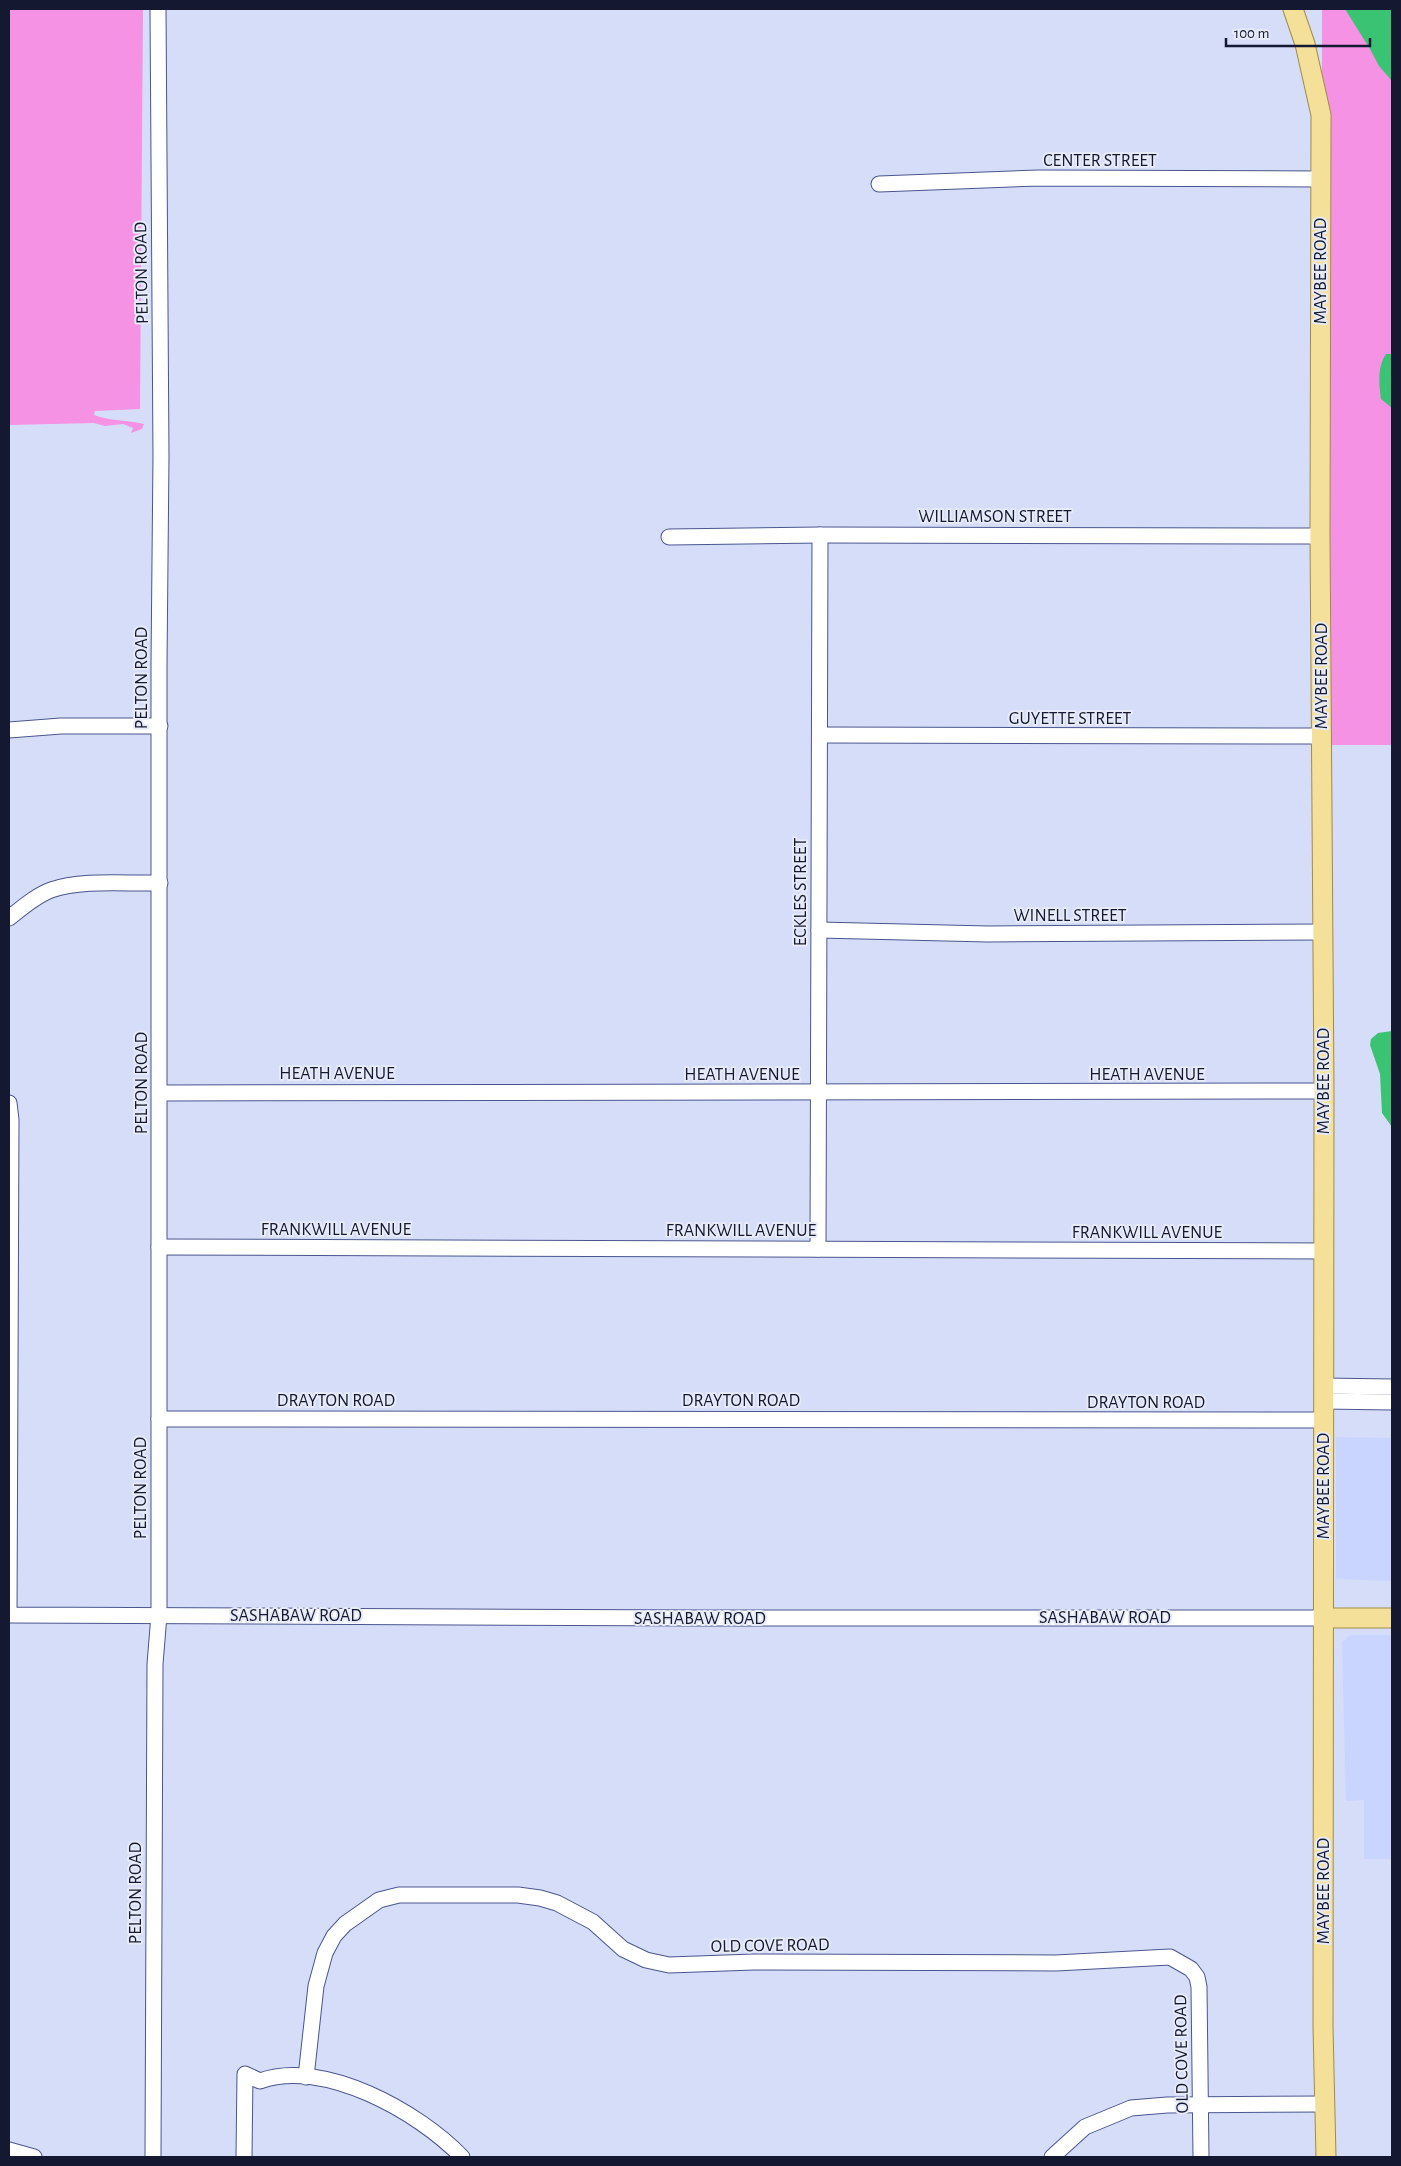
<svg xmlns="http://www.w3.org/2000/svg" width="1401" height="2166" font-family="'Alegreya Sans',sans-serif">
<rect width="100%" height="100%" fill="#d6ddf8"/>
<g fill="#c9d4ff">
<path d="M1336,1437L1392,1438V1581L1336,1579Z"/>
<path d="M1353,1635H1392V1859H1364V1800L1346,1801L1342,1642L1349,1636Z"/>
</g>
<g fill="#f592e4">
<path d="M9,9H143L140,409L95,411L94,415C110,421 127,420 144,424L142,429L131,433L133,428L123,424L105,426L94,423L9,425Z"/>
<rect x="1322" y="9" width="70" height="736"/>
</g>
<g fill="#3bc374">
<path d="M1345,9H1392V81L1379,66L1370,49Z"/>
<path d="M1386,354H1392V408L1381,399C1379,384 1377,367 1386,354Z"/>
<path d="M1392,1031V1127L1382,1113L1380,1074L1370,1045L1371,1039L1378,1033Z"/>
</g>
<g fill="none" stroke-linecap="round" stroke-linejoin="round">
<defs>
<g id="minor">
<path d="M879,184L1038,178L1321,179"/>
<path d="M669,537L820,535L1320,536"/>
<path d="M9,730L61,726H160"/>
<path d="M820,735L1321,736"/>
<path d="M9,918C22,908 35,896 51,890C82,879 127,884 160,883"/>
<path d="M819,930L988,934L1321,932"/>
<path d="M160,1093L1324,1091"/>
<path d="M9,1103L11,1120L9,1615L699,1618H1323"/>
<path d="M159,1247L1324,1251"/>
<path d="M818,1249L820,535"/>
<path d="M1323,1386L1392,1387"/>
<path d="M1323,1401L1392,1402"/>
<path d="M159,1419L1323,1420"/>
<path d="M306,2077L316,1986L325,1953L334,1936L345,1924L379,1900L399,1895H518L540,1898L557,1903L593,1922L623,1949L646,1960L669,1965L754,1962L1056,1963L1170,1957L1191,1969L1197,1977L1199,1987L1201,2157"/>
<path d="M9,2150L34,2157"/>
<path d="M153,2157L155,1664L159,1615V664L161,456L158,9"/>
<path d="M244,2157L245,2074L260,2081C323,2058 419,2112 462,2157"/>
<path d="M1052,2157L1085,2127L1131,2108L1167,2105L1325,2104"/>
</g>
<g id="major">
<path d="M1293,9L1305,44L1321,115L1320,536L1324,1091L1323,2027L1326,2157"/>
<path d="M1323,1618H1392"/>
</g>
</defs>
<use href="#minor" stroke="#4a568e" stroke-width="17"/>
<use href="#major" stroke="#a08c48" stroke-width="21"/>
<use href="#minor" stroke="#fff" stroke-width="15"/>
<use href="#major" stroke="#f4e099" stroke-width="19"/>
</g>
<g text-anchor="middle" stroke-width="4" stroke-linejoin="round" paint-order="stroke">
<g font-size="18" fill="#141830" stroke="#e7ebf8">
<text x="1100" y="166">CENTER STREET</text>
<text transform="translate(1320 271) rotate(-90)" y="6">MAYBEE ROAD</text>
<text transform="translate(141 273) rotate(-91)" y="6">PELTON ROAD</text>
<text x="995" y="522">WILLIAMSON STREET</text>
<text transform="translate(1321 676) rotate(-90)" y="6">MAYBEE ROAD</text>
<text transform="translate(141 678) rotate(-90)" y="6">PELTON ROAD</text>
<text x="1070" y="724">GUYETTE STREET</text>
<text transform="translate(800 892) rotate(-90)" y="6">ECKLES STREET</text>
<text x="1070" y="921">WINELL STREET</text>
<text x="337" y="1079">HEATH AVENUE</text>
<text x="742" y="1080">HEATH AVENUE</text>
<text x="1147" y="1080">HEATH AVENUE</text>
<text transform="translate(1323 1081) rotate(-90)" y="6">MAYBEE ROAD</text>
<text transform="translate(141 1083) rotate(-90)" y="6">PELTON ROAD</text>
<text x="336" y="1235">FRANKWILL AVENUE</text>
<text x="741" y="1236">FRANKWILL AVENUE</text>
<text x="1147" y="1238">FRANKWILL AVENUE</text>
<text x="336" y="1406">DRAYTON ROAD</text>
<text x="741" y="1406">DRAYTON ROAD</text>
<text x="1146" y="1408">DRAYTON ROAD</text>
<text transform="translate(1323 1486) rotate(-90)" y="6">MAYBEE ROAD</text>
<text transform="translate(140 1488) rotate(-90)" y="6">PELTON ROAD</text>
<text x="296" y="1621">SASHABAW ROAD</text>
<text x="1105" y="1623">SASHABAW ROAD</text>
<text x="700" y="1624">SASHABAW ROAD</text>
<text transform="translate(1323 1891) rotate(-90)" y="6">MAYBEE ROAD</text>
<text transform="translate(135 1893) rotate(-90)" y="6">PELTON ROAD</text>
<text transform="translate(770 1945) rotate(-1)" y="6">OLD COVE ROAD</text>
<text transform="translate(1181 2054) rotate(-91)" y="6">OLD COVE ROAD</text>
</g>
</g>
<rect width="1401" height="2166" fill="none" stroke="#141830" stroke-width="20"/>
<path d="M1226 38v8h144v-8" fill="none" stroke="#141830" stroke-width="2.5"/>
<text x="1234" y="38" font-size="15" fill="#141830" stroke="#e7ebf8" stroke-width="4" paint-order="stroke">100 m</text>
</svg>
